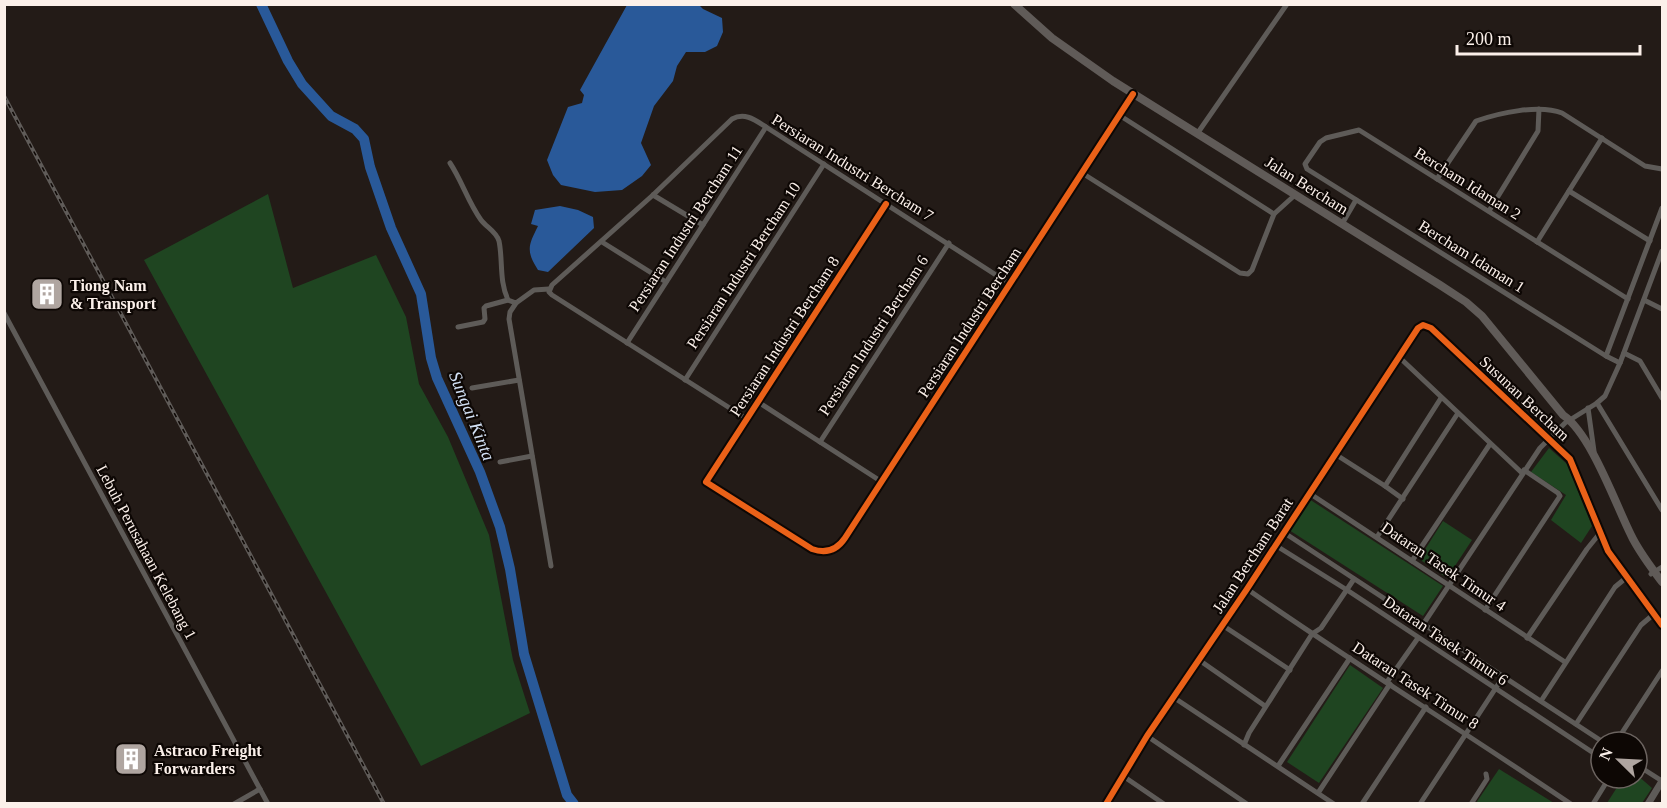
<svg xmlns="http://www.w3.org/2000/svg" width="1667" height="808" font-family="Georgia,serif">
<rect width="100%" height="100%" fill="#231b17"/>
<g fill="#1f4521">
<path d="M268,194L293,288L376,255L406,317L419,384L448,437L489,535L513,660L530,713L421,766L144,260Z"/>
<path d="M1549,448L1567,464L1592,526L1581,543L1551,520L1566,495L1531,472Z"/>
<path d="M1309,499L1443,586L1423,616L1289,530Z"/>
<path d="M1443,521L1472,540L1447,578L1419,559Z"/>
<path d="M1350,665L1383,688L1319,783L1287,762Z"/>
<path d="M1499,769L1554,803H1476Z"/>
<path d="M1637,775L1652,788L1642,803H1607L1623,778H1637Z"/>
</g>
<g fill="#295999">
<path d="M627,5H699L703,9L722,18L723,32L717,46L705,52H686L677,66L673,81L654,106L641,143L651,165L642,176L622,190L595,192L561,185L553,175L547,160L568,107L582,103L584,95L580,90Z"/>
<path d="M560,206L578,210L593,217L594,228L548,272L538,270C526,251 528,246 538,226L531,224L535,210Z"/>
</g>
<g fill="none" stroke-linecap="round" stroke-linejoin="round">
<path stroke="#295999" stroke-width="10" d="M261,4L288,61L302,84L331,116L355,129L364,139L370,167L391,228L421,294L431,358L437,378L480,472L500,527L510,569L524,654L567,795L574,804"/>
<g stroke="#5e5b58" stroke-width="5">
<path d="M1197,134L1287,4"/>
<path d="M450,163C462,181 468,202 481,220C486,227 496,231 499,241C503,260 499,281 508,300L516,303L534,290L549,289"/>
<path d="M1082,173L1240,273L1248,274L1252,270L1274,214L1119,115"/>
<path d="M1437,179L1476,121C1499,113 1539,104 1562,113L1645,166L1662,169"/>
<path d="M1569,191L1650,241"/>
<path d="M653,195L703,225"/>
<path d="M886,204L706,482L812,549C826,554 837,550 845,538L1133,94"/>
<path d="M1489,211L1538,131L1539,109"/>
<path d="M1274,214L1295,195"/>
<path d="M1342,224L1356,200"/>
<path d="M602,242L666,282"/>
<path d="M1537,242L1602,138"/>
<path d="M1644,300L1662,309"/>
<path d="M516,303L510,312L509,319L551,566"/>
<path d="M4,313L268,804"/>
<path d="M458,327L483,322L485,319L484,308L486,306L508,300"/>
<path d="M627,343L766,127"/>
<path d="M1624,353L1640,361L1662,398"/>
<path d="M1606,356L1662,208"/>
<path d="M1399,357L1522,473"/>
<path d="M1620,363L1606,356L1307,169L1305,164L1320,142L1326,138L1359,130L1628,299"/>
<path d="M685,380L824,164"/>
<path d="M472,388L519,380"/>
<path d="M758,402L882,482"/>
<path d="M1597,403L1662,510"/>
<path d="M1588,408L1594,451"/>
<path d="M747,419L552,295L549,292L552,285L653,195L732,119C745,112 755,120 766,127L1010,284"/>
<path d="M820,442L949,243"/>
<path d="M1335,454L1385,486L1403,499"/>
<path d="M500,462L532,456"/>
<path d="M1385,486L1441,398"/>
<path d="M1309,493L1565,662"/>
<path d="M1283,532L1603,742"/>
<path d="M1377,537L1458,413"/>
<path d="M1275,545L1347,590L1601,758"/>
<path d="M1412,561L1490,444"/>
<path d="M1651,574L1662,567"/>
<path d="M1247,589C1353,663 1463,731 1571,804"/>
<path d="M1485,610L1560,496L1558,493L1524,470"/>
<path d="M1424,623L1540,448L1565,423L1597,403L1605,396L1620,363L1662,251"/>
<path d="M1222,625L1290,670"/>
<path d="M1527,638L1587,549L1600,533"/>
<path d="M1199,660L1265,706"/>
<path d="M1387,682L1418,638"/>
<path d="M1173,697L1334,804"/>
<path d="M1541,701L1615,587L1627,577"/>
<path d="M1576,724L1641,625L1654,614"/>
<path d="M1147,736L1247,804"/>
<path d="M1616,742L1662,671"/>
<path d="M1244,745L1249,733L1312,634L1321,628L1354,579"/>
<path d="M1637,765L1662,781"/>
<path d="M1278,766L1350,658"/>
<path d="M1123,776L1164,804"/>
<path d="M1318,793L1390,684"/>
<path d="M234,804L260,789"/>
<path d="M1106,804L1147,736L1247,589L1418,328L1423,325L1431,328L1570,459L1608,551L1662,625"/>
<path d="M1362,804L1426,707"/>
<path d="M1420,804L1503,677"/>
<path d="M1471,804L1487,779L1486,774"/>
<path d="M1593,804L1609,778"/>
</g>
<path stroke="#5e5b58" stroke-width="7" d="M1648,804L1662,781"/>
<path stroke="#605b58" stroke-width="8" d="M1014,4L1052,38L1113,81L1440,285L1466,302L1482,316L1563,415C1591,434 1615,503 1631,535C1639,552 1651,567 1662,582"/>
<defs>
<path id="rail" d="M4,96L384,804"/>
</defs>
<use href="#rail" stroke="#5f5b58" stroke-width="4"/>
<use href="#rail" stroke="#0d0704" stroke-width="1.5" stroke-dasharray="4.5" stroke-linecap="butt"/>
<defs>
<g id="cycleway">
<path d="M886,204L706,482L812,549C826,554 837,550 845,538L1133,94"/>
<path d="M1106,804L1147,736L1247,589L1418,328L1423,325L1431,328L1570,459L1608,551L1662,625"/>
</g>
</defs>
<use href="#cycleway" stroke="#0d0704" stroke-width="10"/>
<use href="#cycleway" stroke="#ea6118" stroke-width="6"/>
</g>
<defs>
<symbol id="building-square" viewBox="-11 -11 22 22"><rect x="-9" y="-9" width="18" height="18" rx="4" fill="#afa5a0" stroke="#0d0704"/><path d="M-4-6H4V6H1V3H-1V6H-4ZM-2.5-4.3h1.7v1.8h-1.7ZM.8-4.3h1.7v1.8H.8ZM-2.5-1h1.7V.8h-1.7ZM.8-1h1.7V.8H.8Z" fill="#fff"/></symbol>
</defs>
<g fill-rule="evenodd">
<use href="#building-square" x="28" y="275" width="38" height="38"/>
<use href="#building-square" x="112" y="740" width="38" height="38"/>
</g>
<g text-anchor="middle" stroke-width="4.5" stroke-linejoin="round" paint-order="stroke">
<g font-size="16" fill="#fbf0ea" stroke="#0d0704">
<text transform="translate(853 167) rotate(32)" y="6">Persiaran Industri Bercham 7</text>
<text transform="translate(1468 183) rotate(32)" y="6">Bercham Idaman 2</text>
<text transform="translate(1307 185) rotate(32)" y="6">Jalan Bercham</text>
<text transform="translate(685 228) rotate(-57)" y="6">Persiaran Industri Bercham 11</text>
<text transform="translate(1472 256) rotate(32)" y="6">Bercham Idaman 1</text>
<text transform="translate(743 265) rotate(-57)" y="6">Persiaran Industri Bercham 10</text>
<text transform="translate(969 322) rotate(-57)" y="6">Persiaran Industri Bercham</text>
<text transform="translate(873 335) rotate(-57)" y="6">Persiaran Industri Bercham 6</text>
<text transform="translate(784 336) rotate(-57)" y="6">Persiaran Industri Bercham 8</text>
<text transform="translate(1525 398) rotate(43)" y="6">Susunan Bercham</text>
<text transform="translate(147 552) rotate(62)" y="6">Lebuh Perusahaan Kelebang 1</text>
<text transform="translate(1252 555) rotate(-57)" y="6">Jalan Bercham Barat</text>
<text transform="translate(1444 566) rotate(34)" y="6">Dataran Tasek Timur 4</text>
<text transform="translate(1446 640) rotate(34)" y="6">Dataran Tasek Timur 6</text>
<text transform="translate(1416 685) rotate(33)" y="6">Dataran Tasek Timur 8</text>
</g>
<g font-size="16" font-weight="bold" fill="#fbf0ea" stroke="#0d0704" text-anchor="start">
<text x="70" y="291">Tiong Nam<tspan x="70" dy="18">&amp; Transport</tspan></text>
<text x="154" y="756">Astraco Freight<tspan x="154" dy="18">Forwarders</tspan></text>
</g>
<g font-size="18" font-style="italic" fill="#d3e1f5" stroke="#0d0704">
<text transform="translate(472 416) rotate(68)" y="6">Sungai Kinta</text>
</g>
</g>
<rect width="1667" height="808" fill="none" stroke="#fbf0ea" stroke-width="12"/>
<g transform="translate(1619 760) rotate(294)"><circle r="28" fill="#0d0704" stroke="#6c6460" stroke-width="1.5"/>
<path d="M0-4.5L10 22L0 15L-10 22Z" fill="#afa5a0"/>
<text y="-9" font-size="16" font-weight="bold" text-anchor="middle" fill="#fbf0ea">N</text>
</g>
<path d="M1457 45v9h183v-9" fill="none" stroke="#fbf0ea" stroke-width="3"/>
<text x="1466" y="45" font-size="18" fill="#fbf0ea" stroke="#0d0704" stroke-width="4.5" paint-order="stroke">200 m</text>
</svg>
